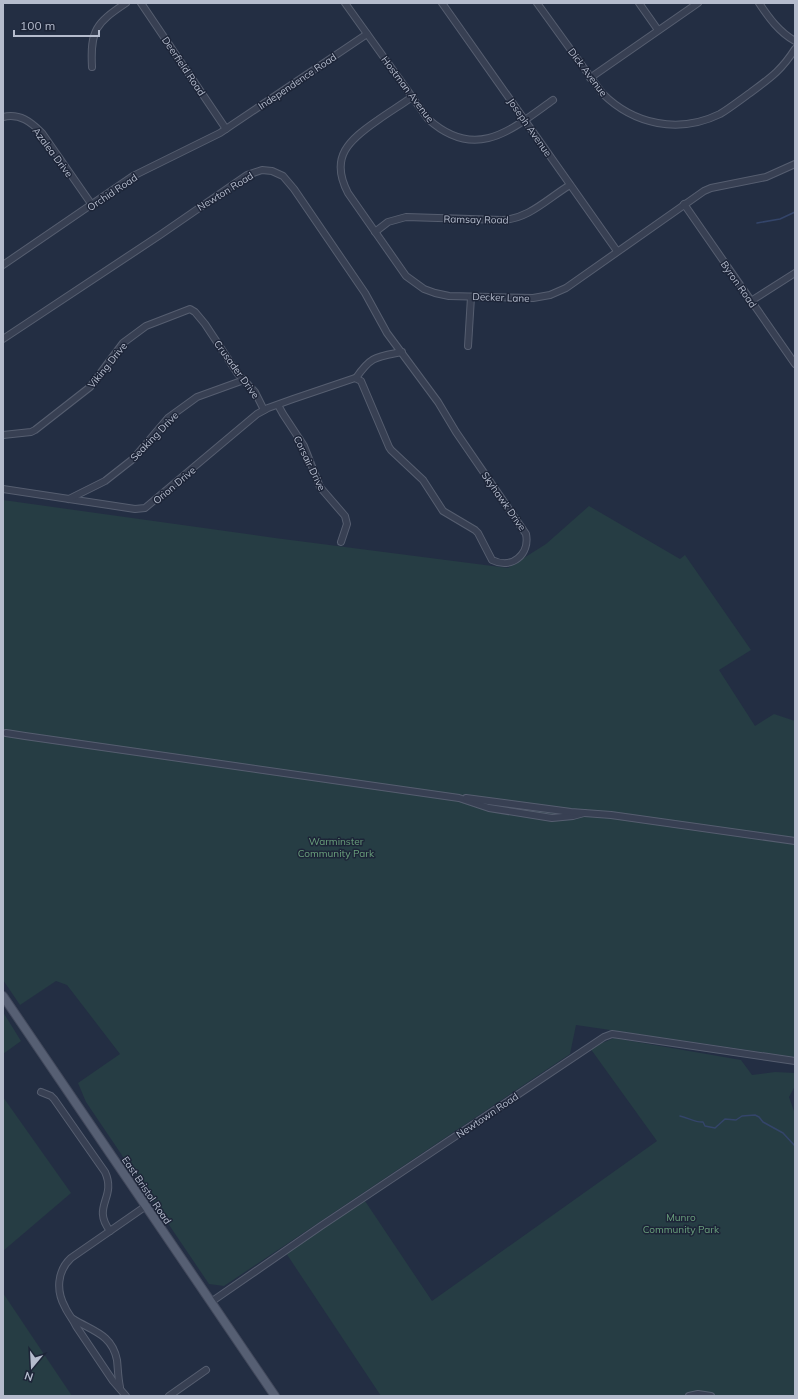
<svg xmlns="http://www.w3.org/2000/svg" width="798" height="1399" font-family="Mulish,sans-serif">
<rect width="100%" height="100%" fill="#232e43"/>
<g fill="#263d44">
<path d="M3,500L275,538L508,568L546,544L589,506L680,559L685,555L751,650L719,670L755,726L774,714L795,721V1057L576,1025L570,1054L224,1286L209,1284L86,1102L78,1083L120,1054L67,985L56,981L20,1005L3,980Z"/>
<path d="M3,1012L21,1041L3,1054Z"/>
<path d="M614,1038L741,1060L752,1075L775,1072L795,1073V1086L789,1097L795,1114V1396H381L286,1253L365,1201L432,1301L657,1141L590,1048Z"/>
<path d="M3,1097L71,1193L3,1251Z"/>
<path d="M3,1293L72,1396H3Z"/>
</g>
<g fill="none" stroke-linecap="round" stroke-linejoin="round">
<g stroke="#34456a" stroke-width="1.5">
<path d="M757,223L780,219L795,212"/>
<path d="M680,1116C689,1118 696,1123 703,1122L705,1126L715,1128L725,1119L736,1120L742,1116L755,1115L759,1117L763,1122L783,1133L795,1146"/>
</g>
<defs>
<g id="minor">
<path d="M141,3L226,129"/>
<path d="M345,3L428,119C476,162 511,130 553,100"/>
<path d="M442,3L617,251"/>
<path d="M537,3L602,93C634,125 679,134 720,114C730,108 740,100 750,93C770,78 781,71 795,49"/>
<path d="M639,3L658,30"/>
<path d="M759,3C769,18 779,32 795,41"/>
<path d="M92,67C90,30 96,23 126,3"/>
<path d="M590,78L698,3"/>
<path d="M412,97C401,105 389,112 378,120C349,140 329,157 348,193L406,276L424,289L435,293L449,296L533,298L550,295L566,288L704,191L711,188L766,177L795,164"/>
<path d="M3,117C20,113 31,122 42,133L92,205"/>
<path d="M684,204L795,364"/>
<path d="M375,232L388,222L406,217L502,220C529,219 548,198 570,185"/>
<path d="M3,265L133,176L220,133L367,34"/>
<path d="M751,301L795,273"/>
<path d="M3,339L160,235L247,175L262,170L272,171L283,176L294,189L365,293L387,333L438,402L456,432L526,534C530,554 512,570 492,560L478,533L475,530L443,511L423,480L391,450L389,447L361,381L355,378L293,399L268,408L257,414L145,508L135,509L3,489"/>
<path d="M468,346L471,297"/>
<path d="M356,378C371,356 376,357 402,352"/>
<path d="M278,405L283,414L304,446L320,487L345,516L347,524L341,542"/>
<path d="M3,435L31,432L35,430L90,387L123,343L146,326L190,309L195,312L205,324L238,374L255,392L264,410"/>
<path d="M69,499L105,481L133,459L168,418L197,397L244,380"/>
<path d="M6,733L25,736L459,798L489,808L552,818L573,816L584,813"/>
<path d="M466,798L571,812L611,815L795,841"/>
<path d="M41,1092L51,1096L54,1099L105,1172C117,1198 91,1206 110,1231"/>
<path d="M211,1302L321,1226L604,1037L612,1034L619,1035L795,1061"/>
<path d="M73,1319C92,1331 112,1334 117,1360C118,1369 118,1378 120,1387"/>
<path d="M126,1396L113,1381L76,1326C73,1319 68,1314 65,1307C56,1291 57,1271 71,1258L146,1206"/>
<path d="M169,1396L206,1370"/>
<path d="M689,1396L698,1394L711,1396"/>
</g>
<path id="major" d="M3,996L275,1396"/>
</defs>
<use href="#minor" stroke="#565e70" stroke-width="8"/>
<use href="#major" stroke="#42495c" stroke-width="10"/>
<use href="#minor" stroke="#384053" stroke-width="6"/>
<use href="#major" stroke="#565f73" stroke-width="8"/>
</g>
<g text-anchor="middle" stroke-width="3" stroke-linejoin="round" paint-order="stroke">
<g font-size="10" fill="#b5bccd" stroke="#1d2538">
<text transform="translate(184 66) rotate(56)" y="4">Deerfield Road</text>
<text transform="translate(588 72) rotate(53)" y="4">Dick Avenue</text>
<text transform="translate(297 81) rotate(-34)" y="4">Independence Road</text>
<text transform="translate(408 89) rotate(53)" y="4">Hostman Avenue</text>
<text transform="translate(530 127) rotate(55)" y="4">Joseph Avenue</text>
<text transform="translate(53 152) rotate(53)" y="4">Azalea Drive</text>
<text transform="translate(225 191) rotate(-32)" y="4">Newton Road</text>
<text transform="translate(112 192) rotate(-34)" y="4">Orchid Road</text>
<text transform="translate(476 219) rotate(1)" y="4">Ramsay Road</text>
<text transform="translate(739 284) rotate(55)" y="4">Byron Road</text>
<text transform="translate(501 297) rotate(2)" y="4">Decker Lane</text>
<text transform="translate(107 365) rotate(-51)" y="4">Viking Drive</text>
<text transform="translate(237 369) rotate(54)" y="4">Crusader Drive</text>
<text transform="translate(154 436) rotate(-46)" y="4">Seaking Drive</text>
<text transform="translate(310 463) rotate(64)" y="4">Corsair Drive</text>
<text transform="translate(174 485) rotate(-40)" y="4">Orion Drive</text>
<text transform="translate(504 501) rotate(55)" y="4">Skyhawk Drive</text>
<text transform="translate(487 1115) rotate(-34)" y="4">Newtown Road</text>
<text transform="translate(147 1190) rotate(56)" y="4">East Bristol Road</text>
</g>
<g font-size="10" fill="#6aa07c" stroke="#1d2538">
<text x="336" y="845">Warminster<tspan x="336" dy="12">Community Park</tspan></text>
<text x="681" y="1221">Munro<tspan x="681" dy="12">Community Park</tspan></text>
</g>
</g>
<rect width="798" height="1399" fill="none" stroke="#b5bccd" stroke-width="8"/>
<g transform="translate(32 1367) rotate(198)" stroke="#1d2538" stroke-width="3" paint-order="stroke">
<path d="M0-3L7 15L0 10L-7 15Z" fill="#b5bccd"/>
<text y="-6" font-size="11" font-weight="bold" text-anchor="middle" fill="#b5bccd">N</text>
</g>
<path d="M14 30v6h85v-6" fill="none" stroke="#b5bccd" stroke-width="2"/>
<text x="20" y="30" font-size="12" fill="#b5bccd" stroke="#1d2538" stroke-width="3" paint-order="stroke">100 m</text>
</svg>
